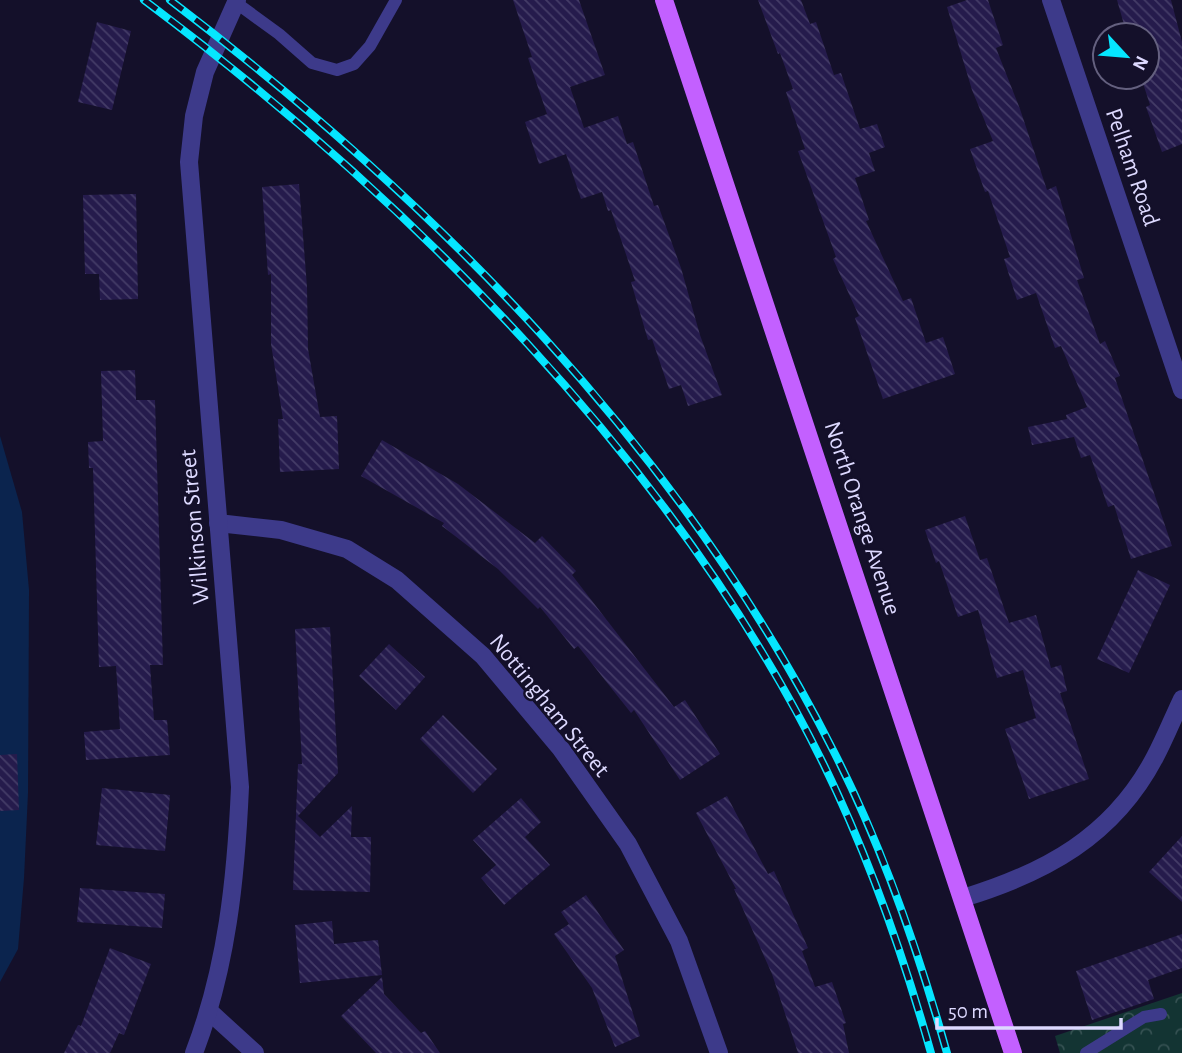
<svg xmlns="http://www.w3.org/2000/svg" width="1182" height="1053" font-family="'Alegreya Sans',sans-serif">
<defs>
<pattern id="forest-crowns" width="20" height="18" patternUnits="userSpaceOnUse" patternTransform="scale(1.75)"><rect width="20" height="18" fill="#133433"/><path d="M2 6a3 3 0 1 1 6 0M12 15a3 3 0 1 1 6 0" fill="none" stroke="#355152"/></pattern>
<pattern id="building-back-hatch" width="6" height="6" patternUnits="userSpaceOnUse" patternTransform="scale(1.75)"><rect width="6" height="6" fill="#251b4c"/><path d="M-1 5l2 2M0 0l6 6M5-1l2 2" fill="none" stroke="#443c67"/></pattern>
</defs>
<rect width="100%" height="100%" fill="#14102a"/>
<path fill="url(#forest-crowns)" d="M1182,993V1053H1060L1055,1036Z"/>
<path fill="#0b244e" d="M0,436L22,512L29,590L28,793L24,878L18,949L0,982Z"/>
<g fill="url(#building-back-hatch)">
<path d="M513,0H579L605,75L570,87L584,128L618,116L627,144L633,142L654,206L658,205L681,268L700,335L722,395L688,406L681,385L669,389L652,339L648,340L631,282L635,281L611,210L608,211L602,192L581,199L566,154L539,164L525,122L547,114L528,58L532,57Z"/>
<path d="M758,0H801L810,24L816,22L834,75L841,73L860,129L877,124L885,147L869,153L875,171L855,178L869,220L866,221L903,301L911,298L926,343L943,337L955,374L883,399L855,318L859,316L833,259L836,257L798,151L805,149L786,92L793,89L780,53L778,54Z"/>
<path d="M967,0H988L1003,45L996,48L1020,109L1047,190L1056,186L1084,278L1077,280L1100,344L1105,341L1120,376L1115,378L1172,546L1131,559L1114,505L1108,507L1090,455L1081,458L1074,437L1032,445L1028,427L1067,419L1066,415L1087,407L1061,346L1055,348L1036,293L1017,300L1004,259L1010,257L988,191L985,192L970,149L993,141L972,90L947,7Z"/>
<path d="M1117,0H1171L1182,42V144L1162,152L1146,107L1150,105L1141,77H1147V35H1127Z"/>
<path d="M97,22L131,31L112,110L78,102Z"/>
<path d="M299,184L307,287L308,349L320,417L337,416L339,469L280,472L278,419H283L271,344V274L268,275L262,187Z"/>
<path d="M136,194L138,299L100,300L99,274H85L83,195Z"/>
<path d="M135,370L136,400H155L163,665H150L154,720H167L170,755L86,760L84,732L120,729L116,666L99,667L93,468H89L88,442L103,441L101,371Z"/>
<path d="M382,440L458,484L535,543L542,536L576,571L572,575L674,707L685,700L720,754L680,780L634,710L631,713L578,646L574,649L540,607L538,609L498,569L442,526L444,523L361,476Z"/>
<path d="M965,516L980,560L987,558L1009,623L1036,615L1051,668L1061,665L1067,691L1060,693L1089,779L1029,799L1005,729L1036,718L1023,670L997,678L978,610L958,617L939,561L936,563L925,530Z"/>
<path d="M1138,570L1170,585L1129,673L1097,659Z"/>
<path d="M330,627L338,773L298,816L320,837L352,806L351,837H371L370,892L293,890L298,764H302L295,629Z"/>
<path d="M389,644L425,677L396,710L359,676Z"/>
<path d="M443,715L497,769L473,793L420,739Z"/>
<path d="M17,754L19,810L0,811V755Z"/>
<path d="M102,788L170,795L165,851L96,845Z"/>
<path d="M727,796L768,874L774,871L808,948L802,951L815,987L832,982L846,1023L843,1024L849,1053H798L772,974L734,889H736L696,813Z"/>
<path d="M521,798L541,822L525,837L550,865L504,905L481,878L496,865L473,840Z"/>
<path d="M1182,836V902L1149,872Z"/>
<path d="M80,888L165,894L162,928L77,922Z"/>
<path d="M586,895L624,950L615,956L640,1036L615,1047L592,988L554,934L569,924L561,912Z"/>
<path d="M332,921L334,944L378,940L382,975L300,983L295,925Z"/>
<path d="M1182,934V968L1148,980L1154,999L1092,1020L1076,971Z"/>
<path d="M110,948L151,964L124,1035L119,1033L110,1053H64L78,1025L81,1026Z"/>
<path d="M382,977L384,994L421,1033L425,1031L440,1053H376L341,1016Z"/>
</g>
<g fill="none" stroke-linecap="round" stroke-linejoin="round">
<g stroke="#3d3a8a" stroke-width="12">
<path d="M235,2L279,34L312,63L337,70L354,64L370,46L396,0"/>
<path d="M1086,1053L1144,1017L1161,1014"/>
</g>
<g stroke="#3d3a8a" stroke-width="18">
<path d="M1051,0L1182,390"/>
<path d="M218,523L281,530L347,549L397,580L483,656L561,749L628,844L679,941L719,1053"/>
<path d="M963,898C1045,873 1113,837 1155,757C1165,738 1173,718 1182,699"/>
<path d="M210,1012L255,1053"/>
<path d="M194,1053C227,967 236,878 240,787L189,162L194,116L205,72L237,0"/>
</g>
<path stroke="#c360ff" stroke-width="18" d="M664,0L1013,1053"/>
<defs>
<g id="rail">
<path d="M144,0C409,199 675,463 823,763C868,855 903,954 931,1053"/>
<path d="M170,0C438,204 681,449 834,752C883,848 918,950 947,1053"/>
</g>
</defs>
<use href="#rail" stroke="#05e6ff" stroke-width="8"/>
<use href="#rail" stroke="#14102a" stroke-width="5" stroke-dasharray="16" stroke-linecap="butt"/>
</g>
<g text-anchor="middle" stroke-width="5" stroke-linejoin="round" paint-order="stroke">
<g font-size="24" fill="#ddd9ff" stroke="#14102a">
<text transform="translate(1133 167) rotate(71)" y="8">Pelham Road</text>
<text transform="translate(863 518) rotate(72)" y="8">North Orange Avenue</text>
<text transform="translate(194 527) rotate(-95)" y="8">Wilkinson Street</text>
<text transform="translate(550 705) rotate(51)" y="8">Nottingham Street</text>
</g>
</g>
<g transform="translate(1126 56) rotate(116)"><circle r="33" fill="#14102a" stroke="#64607f" stroke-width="2"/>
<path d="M0-5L12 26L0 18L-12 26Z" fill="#05e6ff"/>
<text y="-10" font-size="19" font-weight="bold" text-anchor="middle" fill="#ddd9ff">N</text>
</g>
<path d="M937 1018v10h184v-10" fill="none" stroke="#ddd9ff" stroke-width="3.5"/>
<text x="948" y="1018" font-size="21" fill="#ddd9ff" stroke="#14102a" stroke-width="5" paint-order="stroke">50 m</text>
</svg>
